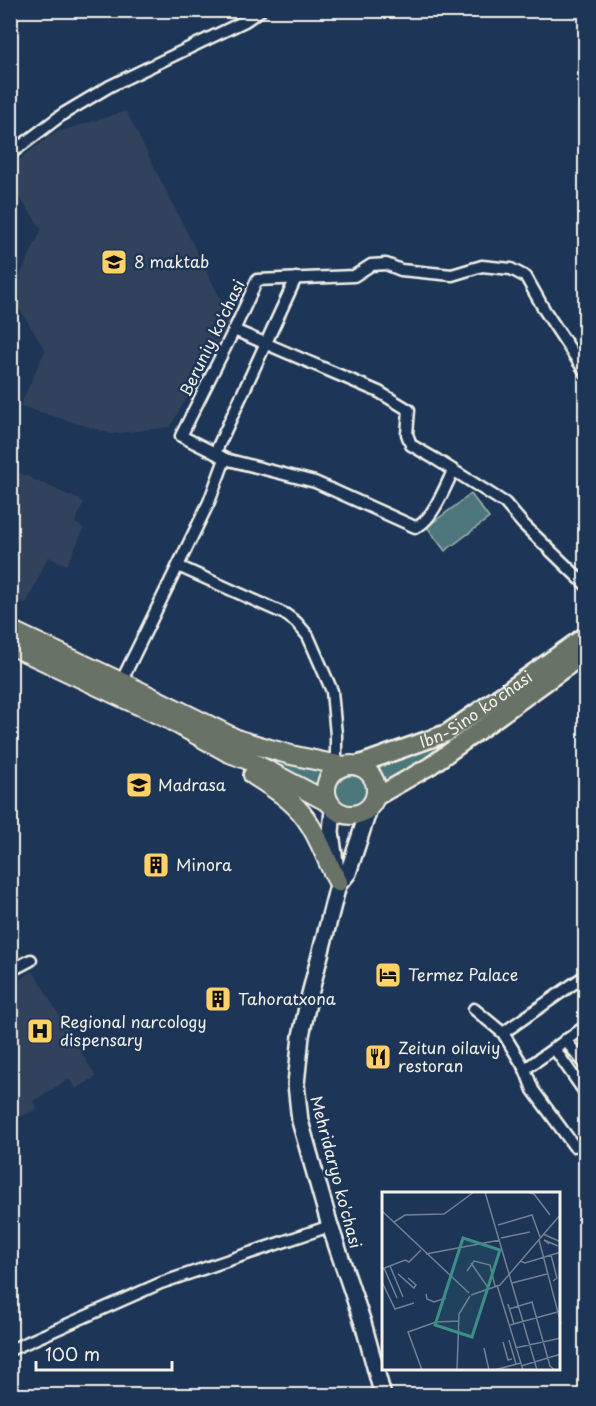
<svg xmlns="http://www.w3.org/2000/svg" width="596" height="1406" font-family="'Playpen Sans',sans-serif">
<rect width="100%" height="100%" fill="#1d3557"/>
<filter id="ink" filterUnits="userSpaceOnUse"><feTurbulence type="fractalNoise" baseFrequency=".0167" numOctaves="2"/><feDisplacementMap in="SourceGraphic" scale="12" xChannelSelector="R" yChannelSelector="G"/><feConvolveMatrix kernelMatrix="1 2 1 2 8 2 1 2 1" color-interpolation-filters="sRGB"/></filter>
<g filter="url(#ink)">
<g fill="#30425c">
<path d="M126,111L231,320L170,427L112,434L20,406L45,350L11,295L42,229L11,186L10,166L54,133Z"/>
<path d="M11,469L84,502L75,523L84,528L67,565L48,557L26,604L11,597Z"/>
<path d="M33,971L96,1077L76,1089L69,1079L33,1101L38,1109L11,1121V985Z"/>
</g>
<g fill="#4e777b" stroke="#a1b4b2" stroke-width="1.5">
<path d="M471,494L489,518L445,551L427,527Z"/>
<path d="M454,740L387,784L379,766Z"/>
<path d="M255,754L323,769L318,780L317,790Z"/>
<circle cx="352" cy="792" r="16"/>
</g>
<g fill="none" stroke-linecap="round" stroke-linejoin="round">
<defs>
<g id="minor">
<path d="M10,154L63,114L110,86L245,21L261,10"/>
<path d="M234,330L379,392L409,410L407,434L411,445L437,460L505,503L523,524L586,585"/>
<path d="M215,453L181,436L236,326L257,280L354,276L371,265L386,264L401,270L452,275L482,266L511,269L526,277L545,311L586,373"/>
<path d="M225,459L315,482L415,527C431,524 446,485 453,471"/>
<path d="M178,566L285,614L296,622L308,636L332,691L336,735V765"/>
<path d="M121,682L209,502L225,459L215,453L296,278"/>
<path d="M10,971L31,960"/>
<path d="M474,1009L503,1033L525,1069L586,1026"/>
<path d="M503,1033L586,975"/>
<path d="M565,1040L586,1065"/>
<path d="M554,1048L586,1094"/>
<path d="M525,1069L533,1090L574,1146"/>
<path d="M10,1350L161,1283L330,1226"/>
</g>
<g id="secondary">
<path d="M333,809L331,832L338,885L309,998L301,1036L296,1084L300,1121L330,1226L363,1323L383,1396"/>
<path d="M338,885L348,873L369,809"/>
</g>
<g id="primary">
<path id="s1" d="M357,765L447,733L509,690L586,635"/>
<path d="M376,797L430,766L586,653"/>
</g>
<g id="trunk">
<path d="M10,630L121,682L239,740L291,755L343,766"/>
<path d="M10,645L168,719L227,752L248,760L328,802"/>
<circle cx="351" cy="790" r="25"/>
<path d="M253,775C272,787 293,800 306,819C320,838 326,861 338,882"/>
</g>
</defs>
<use href="#minor" stroke="#f4f1e8" stroke-width="15"/>
<use href="#secondary" stroke="#f4f1e8" stroke-width="20"/>
<use href="#primary" stroke="#f4f1e8" stroke-width="21"/>
<use href="#trunk" stroke="#f4f1e8" stroke-width="22"/>
<use href="#minor" stroke="#1d3557" stroke-width="10"/>
<use href="#secondary" stroke="#1d3557" stroke-width="15"/>
<use href="#primary" stroke="#697266" stroke-width="16"/>
<use href="#trunk" stroke="#697266" stroke-width="18"/>
</g>
</g>
<defs>
<symbol id="school-square" viewBox="-11 -11 22 22"><rect x="-9" y="-9" width="18" height="18" rx="4" fill="#ffd166" stroke="#1d3557"/><path d="M0-5L7-2L0 1L-7-2ZM-4 1L0 2.5L4 1V4Q0 6-4 4Z" fill="#111"/></symbol>
<symbol id="university-square" viewBox="-11 -11 22 22"><rect x="-9" y="-9" width="18" height="18" rx="4" fill="#ffd166" stroke="#1d3557"/><path d="M0-5L7-2L0 1L-7-2ZM-4 1L0 2.5L4 1V4Q0 6-4 4Z" fill="#111"/></symbol>
<symbol id="building-square" viewBox="-11 -11 22 22"><rect x="-9" y="-9" width="18" height="18" rx="4" fill="#ffd166" stroke="#1d3557"/><path d="M-4-6H4V6H1V3H-1V6H-4ZM-2.5-4.3h1.7v1.8h-1.7ZM.8-4.3h1.7v1.8H.8ZM-2.5-1h1.7V.8h-1.7ZM.8-1h1.7V.8H.8Z" fill="#111"/></symbol>
<symbol id="hotel-square" viewBox="-11 -11 22 22"><rect x="-9" y="-9" width="18" height="18" rx="4" fill="#ffd166" stroke="#1d3557"/><path d="M-6-4.5h1.5V1H6V5H4.5V3h-9V5H-6ZM-4 0a1.8 1.8 0 1 1 3.6 0ZM.5 0V-2.5h3Q6-2.5 6 0Z" fill="#111"/></symbol>
<symbol id="hospital-square" viewBox="-11 -11 22 22"><rect x="-9" y="-9" width="18" height="18" rx="4" fill="#ffd166" stroke="#1d3557"/><path d="M-5-5h3v3.5h4V-5h3V5h-3V1.5h-4V5h-3Z" fill="#111"/></symbol>
<symbol id="restaurant-square" viewBox="-11 -11 22 22"><rect x="-9" y="-9" width="18" height="18" rx="4" fill="#ffd166" stroke="#1d3557"/><path d="M-5-6h1v4h1v-4h1v4h1v-4h1v5L-1.5 .5V6h-2V.5L-5-1ZM5-6V6H3V1.5H1.5Q1.5-4 5-6Z" fill="#111"/></symbol>
</defs>
<g fill-rule="evenodd">
<use href="#school-square" x="99" y="247" width="30" height="30"/>
<use href="#university-square" x="124" y="770" width="30" height="30"/>
<use href="#building-square" x="141" y="850" width="30" height="30"/>
<use href="#hotel-square" x="373" y="960" width="30" height="30"/>
<use href="#building-square" x="203" y="984" width="30" height="30"/>
<use href="#hospital-square" x="25" y="1016" width="30" height="30"/>
<use href="#restaurant-square" x="363" y="1042" width="30" height="30"/>
</g>
<g text-anchor="middle" stroke-width="5" stroke-linejoin="round" paint-order="stroke">
<g font-size="16" fill="#f4f1e8" stroke="#1d3557" text-anchor="start">
<text x="134" y="268">8 maktab</text>
<text x="158" y="791">Madrasa</text>
<text x="176" y="871">Minora</text>
<text x="408" y="981">Termez Palace</text>
<text x="238" y="1005">Tahoratxona</text>
<text x="60" y="1028">Regional narcology<tspan x="60" dy="18">dispensary</tspan></text>
<text x="398" y="1054">Zeitun oilaviy<tspan x="398" dy="18">restoran</tspan></text>
</g>
<g font-size="16" fill="#f4f1e8" stroke="#1d3557">
<text transform="translate(212 338) rotate(-64)" y="6">Beruniy ko'chasi</text>
<text dy="6" stroke="none"><textPath href="#s1" startOffset="132">Ibn-Sino ko'chasi</textPath></text>
<text transform="translate(336 1172) rotate(75)" y="6">Мehridaryo ko'chasi</text>
</g>
</g>
<g transform="translate(382 1192)">
<rect width="178" height="178" fill="#1d3557"/>
<path fill="none" stroke="#738091" stroke-width="1.5" d="M103,0L127,82M145,0L152,2L168,23M0,19L87,101M12,30L23,23L62,22L92,0M116,33L150,23L158,45M161,42L179,50M119,46L148,40M157,48L179,132M167,52L162,48L176,54M44,62L118,48M169,63L175,86L171,89M138,69L143,71L179,60M89,71L107,97M8,74L21,105M2,76L15,106M0,77L23,68L27,70L39,58M85,79L92,69L108,73L113,94M16,82L32,96L34,93L26,86M127,82L155,178M0,90L13,117L32,111M130,91L165,82M115,93L141,178M44,102L45,107L52,110L64,106M89,103L118,93L179,22M126,112L132,132M127,117L150,110L168,174L173,178M128,133L179,119M127,148L134,172M121,150L126,168L130,167M102,156L107,178M133,156L179,146M139,174L179,162M40,178L26,140L54,130L77,129M75,178L77,122L88,104M112,178L139,171"/>
<path fill="#3d8f86" fill-opacity="0.15" stroke="#3d8f86" stroke-width="3" d="M81,46L118,58L90,145L53,133Z"/>
<rect width="178" height="178" fill="none" stroke="#f4f1e8" stroke-width="3"/>
</g>
<rect width="596" height="1406" fill="none" stroke="#1d3557" stroke-width="36"/>
<rect x="18" y="18" width="560" height="1370" fill="none" stroke="#f4f1e8" stroke-width="2" filter="url(#ink)"/>
<path d="M36 1361v9h136v-9" fill="none" stroke="#f4f1e8" stroke-width="3"/>
<text x="45" y="1361" font-size="18" fill="#f4f1e8" stroke="#1d3557" stroke-width="4.5" paint-order="stroke">100 m</text>
</svg>
